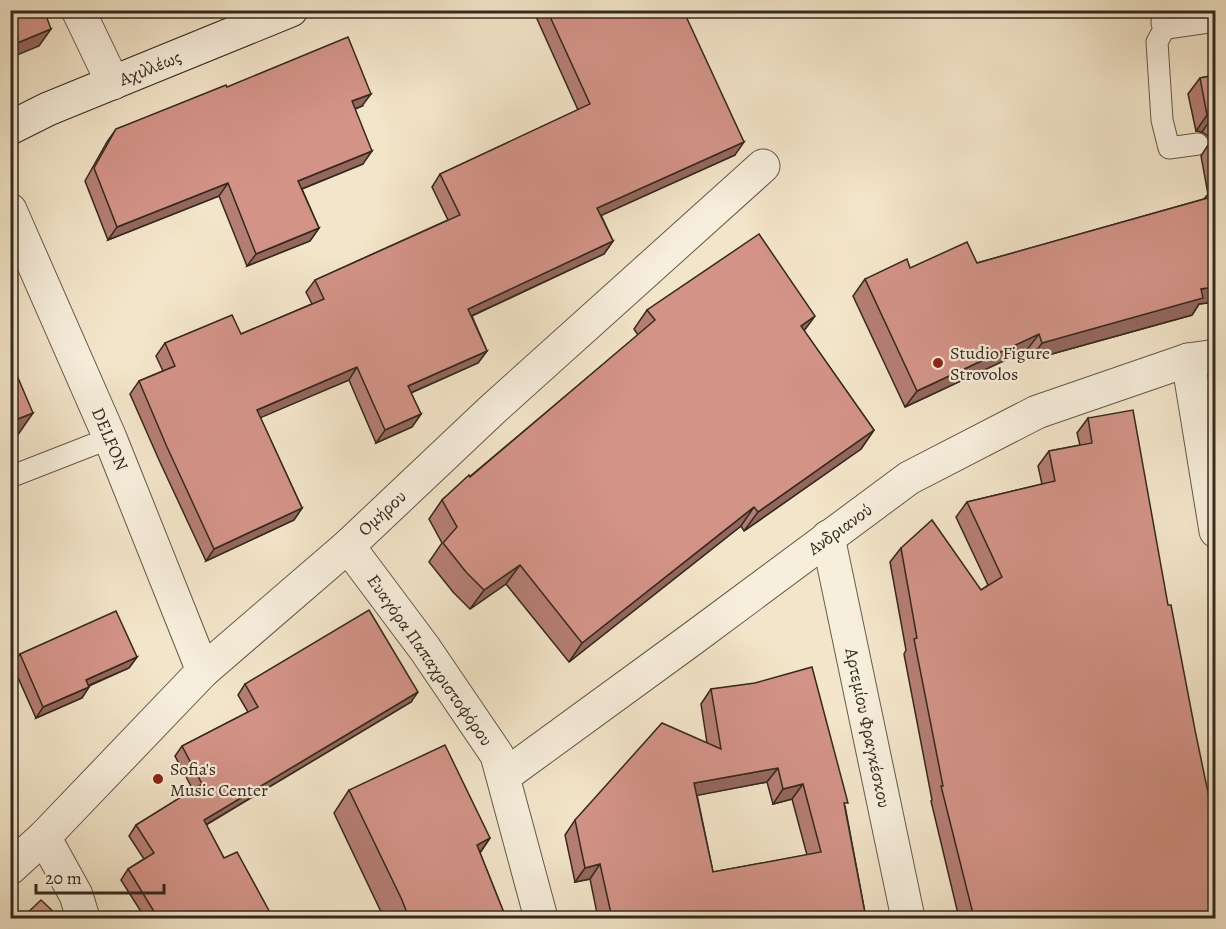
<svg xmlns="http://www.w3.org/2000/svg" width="1226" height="929" font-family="Alegreya,serif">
<rect width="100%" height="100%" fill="#f3e5c9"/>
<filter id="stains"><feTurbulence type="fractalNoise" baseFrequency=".00333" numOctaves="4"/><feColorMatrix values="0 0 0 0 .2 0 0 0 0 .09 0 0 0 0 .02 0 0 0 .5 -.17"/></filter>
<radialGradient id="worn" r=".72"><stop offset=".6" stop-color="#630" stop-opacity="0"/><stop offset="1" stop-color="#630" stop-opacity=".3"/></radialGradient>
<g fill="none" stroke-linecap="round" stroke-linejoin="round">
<defs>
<g id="lane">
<path d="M1168,22L1157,42L1162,120L1169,148L1198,144"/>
<path d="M10,477L110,438"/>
</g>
<g id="street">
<path d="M78,10L113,83"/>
<path d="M1168,22L1216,15"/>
<path d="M10,210L110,438L203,671"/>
<path d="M1188,360L1216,531"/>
<path d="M828,537L908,918"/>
<path d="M348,546L425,649L497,755L541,918"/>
<path d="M504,776L692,639L909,478L1037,412L1188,360L1216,356"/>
<path d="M44,837L76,895L83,918"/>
<path d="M10,868L44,837L203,671L348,546L493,409L763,166"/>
</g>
<path id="secondary" d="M10,128L48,109L291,10"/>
</defs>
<use href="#lane" stroke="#635949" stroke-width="23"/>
<use href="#street" stroke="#635949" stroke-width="35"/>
<use href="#secondary" stroke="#332a1e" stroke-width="35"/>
<use href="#lane" stroke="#f7eedc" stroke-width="21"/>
<use href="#street" stroke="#f7eedc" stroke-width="33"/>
<use href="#secondary" stroke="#f7eedc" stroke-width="33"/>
</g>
<g fill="#b57e74" stroke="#332a1e" stroke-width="1.5" fill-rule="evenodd">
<path d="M123,10H140L125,17Z"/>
<path d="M533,10H687L685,14L735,155L601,215L613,241L604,254L472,316L487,351L478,363L411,393L421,414L412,427L376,443L349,380L260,417L302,508L294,520L206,561L159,460L130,394L139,381L163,371L156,356L165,343L241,334L312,304L306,292L315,280L448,220L432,187L440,174L578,110Z"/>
<path d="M1215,75V302L1199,304L1192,315L1030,360L1027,350L905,407L853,296L865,279L910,268L977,263L1204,199L1208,194L1201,156L1210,142L1208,136L1202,132L1196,131L1188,94L1200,78Z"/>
<path d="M227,87L362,106L355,109L363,164L302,189L319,228L310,241L247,266L219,196L108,240L85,181L107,142L116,129Z"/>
<path d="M647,310L804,331L874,430L861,449L744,531L741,526L569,662L506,584L470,609L453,592L429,562L442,543L429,519L442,500L638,335L634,329Z"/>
<path d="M1088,418L1215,918H959L931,801L932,800L904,654L906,650L890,562L901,548L981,590L988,585L956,517L967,502L1042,484L1038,466L1049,451L1080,445L1077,433Z"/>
<path d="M20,654L137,657L129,668L89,686L82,698L36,718L12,664Z"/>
<path d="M245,684L411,702L206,825L224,858L273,918H145L121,880L128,869L144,859L129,836L136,825L193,790L175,756L182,746L248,712L238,695Z"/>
<path d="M711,689L845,806L866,918H598L590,879L575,882L565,835L575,820L707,743L701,704ZM767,782L773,804L792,799L807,855L713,872L697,795Z"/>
<path d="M349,790L490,838L480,853L506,918H384L334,813Z"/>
</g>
<g fill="#94675e" stroke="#332a1e" stroke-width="1.5">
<path d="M130,10H140L125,17Z"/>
<path d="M51,29L39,46L10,58V46Z"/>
<path d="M371,94L362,106L343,114L352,101Z"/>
<path d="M1207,115H1214L1202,132L1196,131Z"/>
<path d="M744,142L735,155L589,221L597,208Z"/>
<path d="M372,151L363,164L289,194L298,181Z"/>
<path d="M228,183L219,196L108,240L117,227Z"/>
<path d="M319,228L310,241L247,266L256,254Z"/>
<path d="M613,241L604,254L460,321L468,309Z"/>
<path d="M1215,287V302L1199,304L1192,315L1030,360L1042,343L1201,289Z"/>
<path d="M815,316L801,335V326Z"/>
<path d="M1039,334L1027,350L905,407L917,391Z"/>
<path d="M487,351L478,363L399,398L408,386Z"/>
<path d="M357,367L349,380L248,423L257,410Z"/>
<path d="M33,413L17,436L10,438V422Z"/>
<path d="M421,414L412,427L376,443L385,430Z"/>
<path d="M874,430L861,449L744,531L758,512Z"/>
<path d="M754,507L741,526L569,662L582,643Z"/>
<path d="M302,508L294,520L206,561L214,549Z"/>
<path d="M520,565L506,584L470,609L484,590Z"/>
<path d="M137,657L129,668L78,690L86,680Z"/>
<path d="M89,687L82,698L36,718L43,707Z"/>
<path d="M418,692L411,702L197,830L204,820Z"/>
<path d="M778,768L767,782L684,798L694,783Z"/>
<path d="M803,784L792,799L773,804L783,789Z"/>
<path d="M490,838L474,861L477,845Z"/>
<path d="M600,864L590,879L575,882L585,868Z"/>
</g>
<g fill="#d39387" stroke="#332a1e" stroke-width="1.5" fill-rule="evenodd">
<path d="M10,10H44L51,29L10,46Z"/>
<path d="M547,10H687L684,12L744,142L597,208L613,241L468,309L487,351L408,386L421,414L385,430L357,367L257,410L302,508L214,549L167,447L139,381L175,366L165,343L232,315L241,334L324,299L315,280L460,215L440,174L590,104Z"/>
<path d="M348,37L371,94L352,101L372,151L298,181L319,228L256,254L228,183L117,227L94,168L116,129L226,85L227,87Z"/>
<path d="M1215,75V117L1214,115H1207L1200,78Z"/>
<path d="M1215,138V157L1212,140Z"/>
<path d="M1213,186H1215V287L1201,289L1203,298L1042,343L1039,334L917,391L865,279L907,259L910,268L967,242L977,263L1215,196Z"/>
<path d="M759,234L815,316L801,326L874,430L758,512L754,507L582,643L520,565L484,590L466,572L443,543L457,527L442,500L469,475L470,477L655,320L647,310Z"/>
<path d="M10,359L33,413L10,422Z"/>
<path d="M1133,410L1168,605H1171L1195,730L1215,826V918H974L941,786H943L914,639L917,638L901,548L932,520L981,590L1002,577L967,502L1055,481L1049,451L1092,443L1088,418Z"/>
<path d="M369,610L418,692L204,820L224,858L237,852L273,918H157H158L128,869L154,853L136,825L202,784L182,746L258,707L245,684Z"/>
<path d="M116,611L137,657L86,680L89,687L43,707L20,654Z"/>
<path d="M812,667L848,803H844L866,918H612L600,864L585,868L575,820L662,723L721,749L711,689L755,683ZM778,768L783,789L803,784L821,852L713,872L694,783Z"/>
<path d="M445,745L490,838L477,845L506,918H409L402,900L349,790Z"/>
<path d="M41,900L60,918H22Z"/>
</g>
<g fill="#8f2418" stroke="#f7eedc" stroke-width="2">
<circle cx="938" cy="363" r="6"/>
<circle cx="158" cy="779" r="6"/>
</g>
<g text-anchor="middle" stroke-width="4.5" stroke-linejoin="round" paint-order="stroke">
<g font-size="18" fill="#332a1e" stroke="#f7eedc">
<text transform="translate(150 68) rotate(-22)" y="6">Αχιλλέως</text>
<text transform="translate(110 439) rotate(67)" y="6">DELFON</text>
<text transform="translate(382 513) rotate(-43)" y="6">Ομήρου</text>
<text transform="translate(840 529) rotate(-36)" y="6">Ανδριανού</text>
<text transform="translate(430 660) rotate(55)" y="6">Ευαγόρα Παπαχριστοφόρου</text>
<text transform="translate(868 728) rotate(78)" y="6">Αρτεμίου Φραγκέσκου</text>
</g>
<g font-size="18" fill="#332a1e" stroke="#f7eedc" text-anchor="start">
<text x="950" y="359">Studio Figure<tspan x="950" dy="21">Strovolos</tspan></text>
<text x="170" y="775">Sofia's<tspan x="170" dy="21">Music Center</tspan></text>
</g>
</g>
<rect width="1226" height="929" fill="none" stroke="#f3e5c9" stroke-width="36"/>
<rect x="12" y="12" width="1202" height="905" fill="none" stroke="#332a1e" stroke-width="3"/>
<rect x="18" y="18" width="1190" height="893" fill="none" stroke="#332a1e" stroke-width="1.5"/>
<path d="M36 884v9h128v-9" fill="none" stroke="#332a1e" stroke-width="3"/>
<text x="45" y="884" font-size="18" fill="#332a1e" stroke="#f7eedc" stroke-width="4.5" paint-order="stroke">20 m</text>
<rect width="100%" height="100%" filter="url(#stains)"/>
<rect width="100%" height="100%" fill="url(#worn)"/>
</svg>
